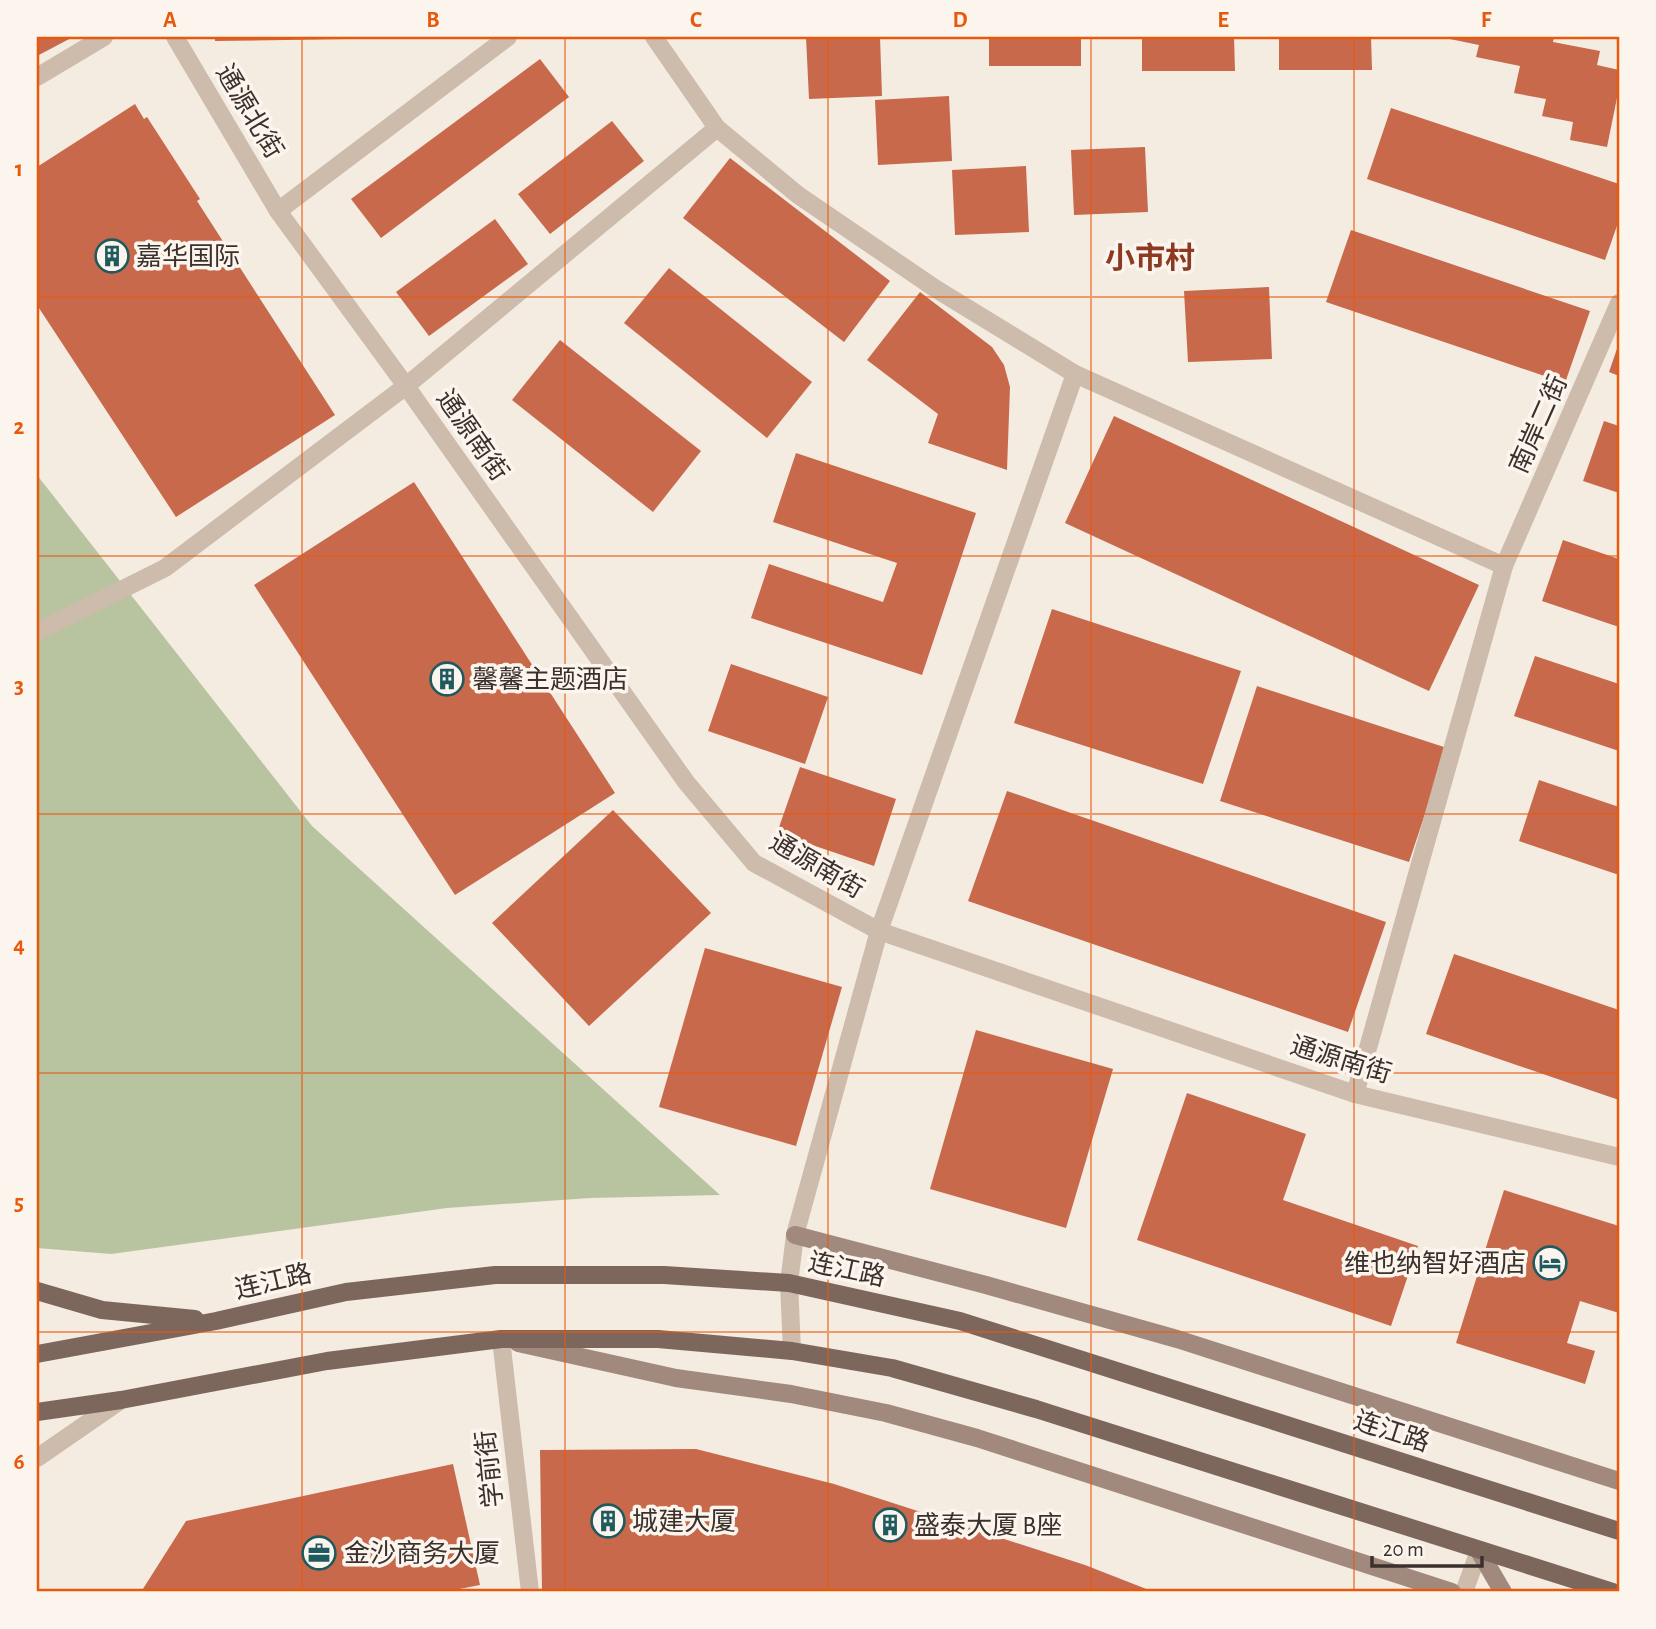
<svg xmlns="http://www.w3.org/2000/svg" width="1656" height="1629" font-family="'Alegreya Sans','Noto Sans SC',sans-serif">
<rect width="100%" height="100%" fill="#f4ebe1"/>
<path fill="#b8c4a0" d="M37,475L312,826L720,1195L590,1198L447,1208L111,1254L37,1248Z"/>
<g fill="#c8694b">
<path d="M37,37H73L37,56Z"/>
<path d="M215,37H347V39L215,41Z"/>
<path d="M806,37H880L882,96L809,99Z"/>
<rect x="989" y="37" width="92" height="29"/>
<path d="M1142,37H1234L1235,71H1142Z"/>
<path d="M1279,37H1371L1372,70H1279Z"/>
<path d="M1446,37H1554L1553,42L1600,51L1597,65L1619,70V88L1607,147L1570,140L1573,122L1542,116L1546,99L1514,93L1520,66L1476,57L1479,45L1445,38Z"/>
<path d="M540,59L569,97L381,238L351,199Z"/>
<path d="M949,96L952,161L878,165L875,100Z"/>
<path d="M135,104L144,119L147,117L200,199L197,201L335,415L176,517L37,305V167Z"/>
<path d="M1391,108L1619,184V220L1605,260L1367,179Z"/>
<path d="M612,121L644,161L550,234L518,194Z"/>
<path d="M1145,147L1148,212L1074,215L1071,150Z"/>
<path d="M730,158L890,281L844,342L683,218Z"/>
<path d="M1026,166L1029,232L955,235L952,170Z"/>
<path d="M495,219L528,264L429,336L396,292Z"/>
<path d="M1351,230L1590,311L1565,383L1326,302Z"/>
<path d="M669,268L812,382L767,438L624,323Z"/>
<path d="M1269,287L1272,359L1188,362L1184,291Z"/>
<path d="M920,292L992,347L1004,365L1010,387L1007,470L928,443L938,414L867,360Z"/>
<path d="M560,340L701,451L653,512L512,400Z"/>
<path d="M1619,343V376L1609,372Z"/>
<path d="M1114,416L1479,585L1429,691L1065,523Z"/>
<path d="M1604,421L1619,426V493L1583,481Z"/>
<path d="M796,453L976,513L922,675L751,618L769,564L883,602L897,563L773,522Z"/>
<path d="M414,482L615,793L455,895L254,585Z"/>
<path d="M1563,540L1619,559V627L1542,601Z"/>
<path d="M1052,609L1241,671L1203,784L1014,723Z"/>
<path d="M1535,656L1619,684V751L1514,716Z"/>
<path d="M731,664L828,697L805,764L708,731Z"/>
<path d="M1257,686L1447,748L1409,862L1220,801Z"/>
<path d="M800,767L896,799L874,866L777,833Z"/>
<path d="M1539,780L1619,807V875L1519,841Z"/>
<path d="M1007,791L1386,922L1348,1032L968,901Z"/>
<path d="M613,810L711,913L589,1026L492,923Z"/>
<path d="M705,948L842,987L796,1146L659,1107Z"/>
<path d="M1454,954L1619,1010V1100L1426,1034Z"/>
<path d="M976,1030L1113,1069L1066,1228L930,1189Z"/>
<path d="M1187,1093L1306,1134L1283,1200L1418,1246L1391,1326L1137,1240Z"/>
<path d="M1504,1190L1619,1226V1313L1580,1301L1567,1343L1595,1351L1585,1384L1456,1343Z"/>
<path d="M696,1449L834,1484L1085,1565L1154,1592H542L540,1450Z"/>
<path d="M453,1464L480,1585L444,1592H141L186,1521Z"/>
</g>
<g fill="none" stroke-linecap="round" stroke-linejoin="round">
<path stroke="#cdbbac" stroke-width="18" d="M1355,1094L1504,566"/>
<g stroke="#cdbbac" stroke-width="18">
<path d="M175,37L278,211L406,386L686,782L754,863L879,931L1355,1094L1619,1157"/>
<path d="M654,37L717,128L798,195L936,289L1075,374L1504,566L1619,303"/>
<path d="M37,77L104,37"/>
<path d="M278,211L508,37"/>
<path d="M37,632L165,568L406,386L717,128"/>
<path d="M501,1339L530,1592"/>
<path d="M792,1351L789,1283L795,1235L879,931L1075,374"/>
<path d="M1464,1592L1479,1551"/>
</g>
<path stroke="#cdbbac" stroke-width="18" d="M37,1458L121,1400"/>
<g stroke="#a18a7d" stroke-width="18">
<path d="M795,1235L986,1285L1177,1339L1619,1481"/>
<path d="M518,1343L676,1378L791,1394L886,1413L977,1438L1452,1592"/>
<path d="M1479,1551L1503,1592"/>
</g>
<g stroke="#7d675c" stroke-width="18">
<path d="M37,1291L102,1310L195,1319"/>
<path d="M37,1354L216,1321L346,1292L495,1275H664L789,1283L960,1321L1619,1531"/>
<path d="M37,1412L121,1400L327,1361L501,1339H658L792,1351L892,1368L1036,1409L1613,1592"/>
</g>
</g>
<path fill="none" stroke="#e8590c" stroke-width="2" stroke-opacity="0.55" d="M302,37V1592M565,37V1592M828,37V1592M1091,37V1592M1354,37V1592M37,297H1619M37,556H1619M37,814H1619M37,1073H1619M37,1332H1619"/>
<defs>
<symbol id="building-ring" viewBox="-11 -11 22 22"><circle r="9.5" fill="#fbf5ee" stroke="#1f5a5e" stroke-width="1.5"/><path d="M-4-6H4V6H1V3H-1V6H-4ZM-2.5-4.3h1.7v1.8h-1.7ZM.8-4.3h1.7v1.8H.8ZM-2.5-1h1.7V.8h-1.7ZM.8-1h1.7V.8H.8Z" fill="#1f5a5e"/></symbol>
<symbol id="hotel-ring" viewBox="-11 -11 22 22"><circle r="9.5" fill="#fbf5ee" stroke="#1f5a5e" stroke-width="1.5"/><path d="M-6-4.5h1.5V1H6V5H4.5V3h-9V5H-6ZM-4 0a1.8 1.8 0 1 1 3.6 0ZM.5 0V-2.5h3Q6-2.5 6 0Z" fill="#1f5a5e"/></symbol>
<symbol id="office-ring" viewBox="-11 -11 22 22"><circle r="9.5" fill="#fbf5ee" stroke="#1f5a5e" stroke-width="1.5"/><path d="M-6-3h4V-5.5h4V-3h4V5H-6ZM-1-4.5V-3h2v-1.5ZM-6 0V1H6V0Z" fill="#1f5a5e"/></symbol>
</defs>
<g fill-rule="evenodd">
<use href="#building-ring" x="93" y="237" width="38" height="38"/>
<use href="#building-ring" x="428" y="660" width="38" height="38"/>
<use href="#hotel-ring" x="1531" y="1244" width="38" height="38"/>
<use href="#building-ring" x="589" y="1502" width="38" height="38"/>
<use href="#building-ring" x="871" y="1506" width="38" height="38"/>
<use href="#office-ring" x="300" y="1534" width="38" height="38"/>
</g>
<g text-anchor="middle" stroke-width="7" stroke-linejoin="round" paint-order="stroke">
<g font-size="26" fill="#3b302b" stroke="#fbf5ee">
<text transform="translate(250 111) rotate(59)" y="9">通源北街</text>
<text transform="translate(1538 424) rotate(-66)" y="9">南岸二街</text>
<text transform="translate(473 435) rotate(55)" y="9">通源南街</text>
<text transform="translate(817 865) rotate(30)" y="9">通源南街</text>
<text transform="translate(1341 1059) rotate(17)" y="9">通源南街</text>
<text transform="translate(847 1269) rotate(12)" y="9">连江路</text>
<text transform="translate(273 1281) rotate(-13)" y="9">连江路</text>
<text transform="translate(1392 1431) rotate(18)" y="9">连江路</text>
<text transform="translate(489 1469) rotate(-96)" y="9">学前街</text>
</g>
<g font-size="26" fill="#3b302b" stroke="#fbf5ee" text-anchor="start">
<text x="136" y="265">嘉华国际</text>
<text x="472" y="688">馨馨主题酒店</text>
<text x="1526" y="1272" text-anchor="end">维也纳智好酒店</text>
<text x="632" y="1530">城建大厦</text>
<text x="914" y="1534">盛泰大厦 B座</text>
<text x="344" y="1562">金沙商务大厦</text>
</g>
<g font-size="30" font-weight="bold" fill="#8c3b22" stroke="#fbf5ee">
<text x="1150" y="268">小市村</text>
</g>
</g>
<rect width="1656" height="1629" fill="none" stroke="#fbf5ee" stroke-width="77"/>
<path d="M1372 1556v10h110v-10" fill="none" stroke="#3b302b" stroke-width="3.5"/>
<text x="1383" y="1556" font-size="21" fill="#3b302b" stroke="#fbf5ee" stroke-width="5" paint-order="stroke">20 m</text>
<rect x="38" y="38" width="1580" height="1552" fill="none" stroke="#e8590c" stroke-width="2.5"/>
<g font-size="23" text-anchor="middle" font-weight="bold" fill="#e8590c">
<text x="170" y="27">A</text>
<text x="433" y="27">B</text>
<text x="696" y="27">C</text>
<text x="960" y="27">D</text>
<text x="1223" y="27">E</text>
<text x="1486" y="27">F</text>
<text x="19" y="176">1</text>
<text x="19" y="434">2</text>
<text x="19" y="693">3</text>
<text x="19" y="952">4</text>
<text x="19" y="1210">5</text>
<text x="19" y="1469">6</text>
</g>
</svg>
